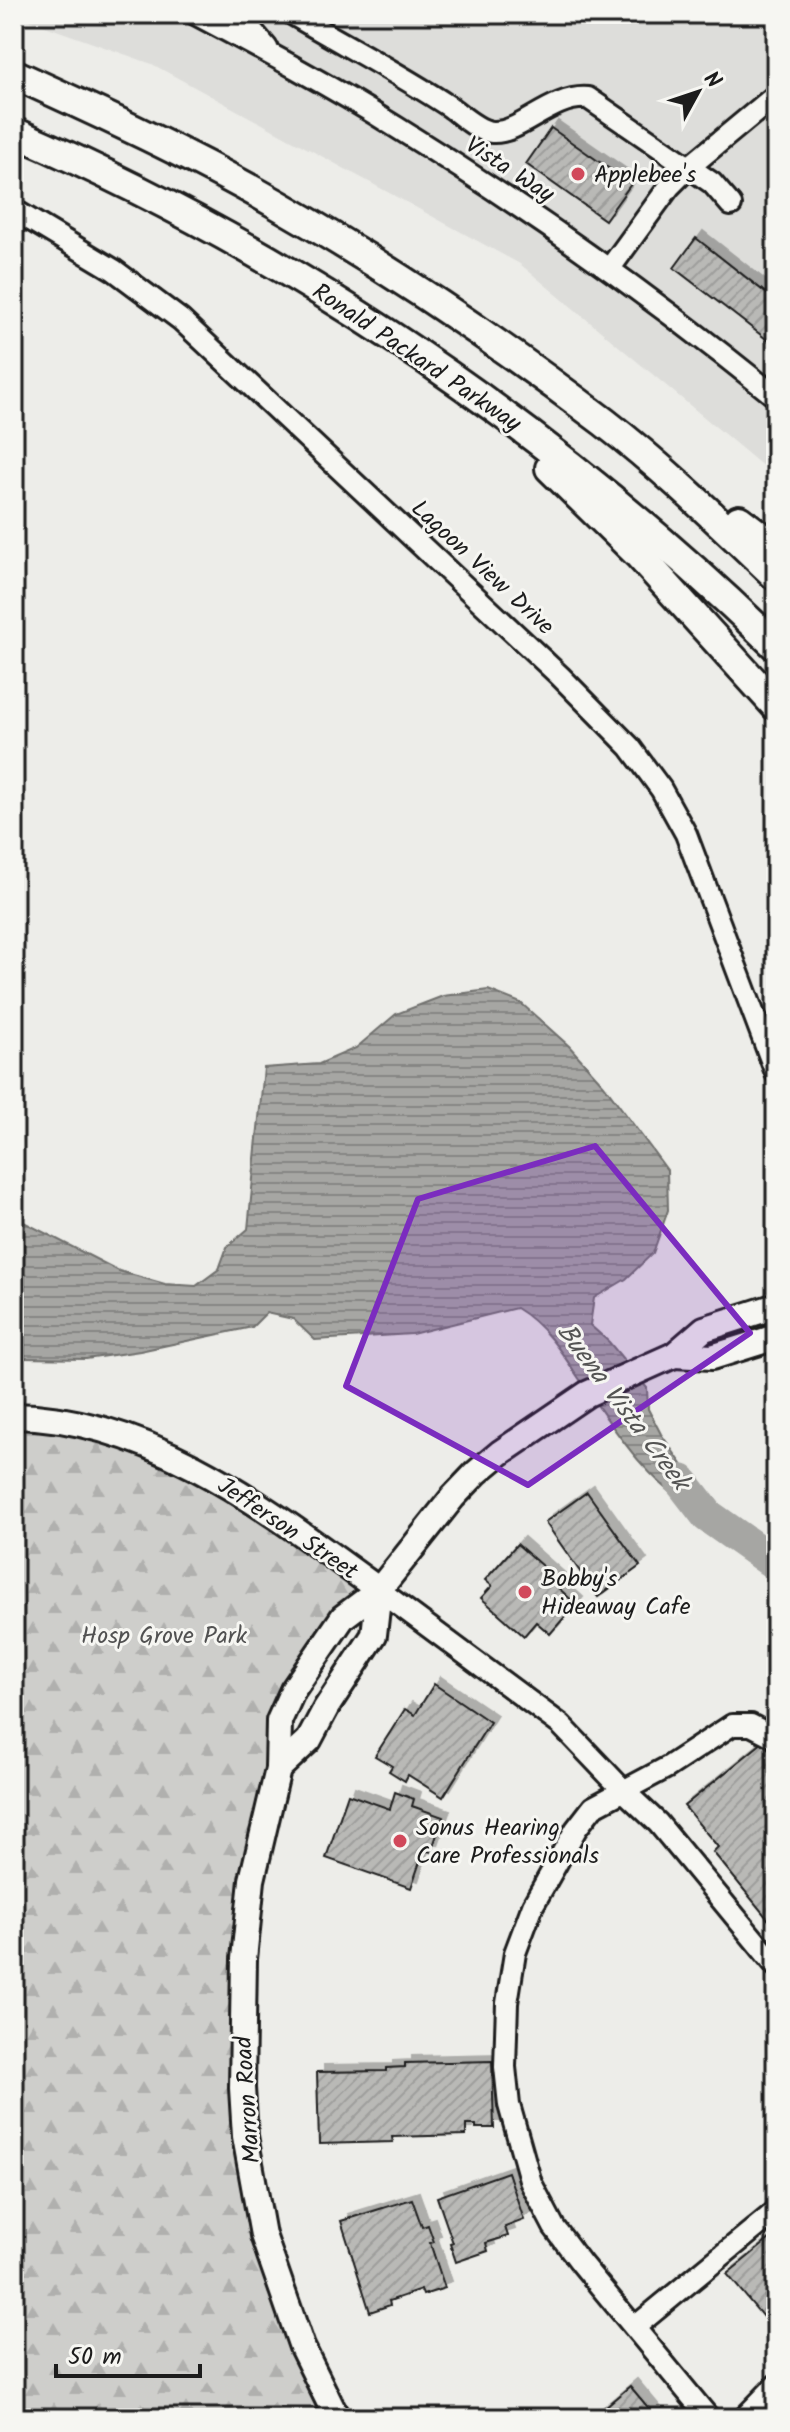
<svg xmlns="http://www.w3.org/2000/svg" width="790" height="2432" font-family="Kalam,sans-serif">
<defs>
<pattern id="forest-firs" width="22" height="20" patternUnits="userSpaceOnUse" patternTransform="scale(2)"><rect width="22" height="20" fill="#cececb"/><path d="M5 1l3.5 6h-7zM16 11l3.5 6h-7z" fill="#b0b0ae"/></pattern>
<pattern id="water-rules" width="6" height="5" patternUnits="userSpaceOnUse" patternTransform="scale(2)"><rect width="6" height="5" fill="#a6a6a3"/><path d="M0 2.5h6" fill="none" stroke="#868684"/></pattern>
<pattern id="building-hatch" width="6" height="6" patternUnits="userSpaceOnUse" patternTransform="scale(2)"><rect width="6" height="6" fill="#b9b9b6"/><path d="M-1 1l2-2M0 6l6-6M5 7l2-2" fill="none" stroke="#9e9e9c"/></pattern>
<filter id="shadow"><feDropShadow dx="7" dy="-7" stdDeviation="0" flood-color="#0004"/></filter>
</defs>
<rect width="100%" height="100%" fill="#edede9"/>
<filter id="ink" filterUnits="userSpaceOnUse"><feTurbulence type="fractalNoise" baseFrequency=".0125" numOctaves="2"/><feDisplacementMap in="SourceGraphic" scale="16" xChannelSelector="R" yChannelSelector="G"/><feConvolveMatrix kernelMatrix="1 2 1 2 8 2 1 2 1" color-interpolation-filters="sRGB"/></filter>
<g filter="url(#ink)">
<path fill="#ddddda" d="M776,14V477L520,264L152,64L14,15Z"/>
<path fill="url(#forest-firs)" stroke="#757574" stroke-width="2" d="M14,1428L55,1430L125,1449L194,1478L266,1519L364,1592L283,1728L243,1875L246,2196L332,2418H14Z"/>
<path fill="url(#water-rules)" stroke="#6f6f6d" stroke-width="2" d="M488,990L521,1003L569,1046L604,1085L667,1170L668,1210L653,1253L626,1279L594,1298L590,1325L609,1342L647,1388L648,1409L661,1434L709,1503L708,1516C648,1487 615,1430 578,1377C561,1351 543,1324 516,1308L412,1334L315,1340L293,1319L266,1313L252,1327L140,1351L86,1359L23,1358L14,1355V1222L20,1220L119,1271L165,1284L196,1286L219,1269L227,1247L248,1229L264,1068L319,1064L356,1048L396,1014L443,996Z"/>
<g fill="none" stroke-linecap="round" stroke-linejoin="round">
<path stroke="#a6a6a3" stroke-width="34" d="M681,1481L708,1516L776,1564"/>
</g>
<g fill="url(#building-hatch)" stroke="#1c1c1c" stroke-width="2" filter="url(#shadow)">
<path d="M551,128L631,184L605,220L526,164Z"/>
<path d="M696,238L776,301L774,345L674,268Z"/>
<path d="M587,1492L640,1566L598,1597L545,1522Z"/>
<path d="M517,1544L558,1580L554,1584L576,1604L550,1634L536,1622L524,1636L481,1598L492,1586L485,1580Z"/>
<path d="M434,1684L490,1722L443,1797L408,1775L405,1781L389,1771L392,1766L375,1756L405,1709L415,1715Z"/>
<path d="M763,1742L776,1758V1929L713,1852L718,1847L684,1806Z"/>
<path d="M395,1792L414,1799L412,1806L443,1817L431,1852L424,1850L411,1888L326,1858L348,1794L390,1809Z"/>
<path d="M492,2061L494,2128H476V2125H466V2135L392,2137L393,2142L319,2144L317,2072L386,2071V2068L405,2067V2063Z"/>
<path d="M508,2172L524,2220L505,2227L508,2236L486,2243L488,2251L456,2262L450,2244L453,2243L437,2197Z"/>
<path d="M412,2199L422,2227L428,2225L434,2242L430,2243L445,2288L423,2295L421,2290L389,2301L390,2305L370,2312L341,2221Z"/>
<path d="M776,2234V2328L774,2330L727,2274Z"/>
<path d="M630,2386L657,2418H592Z"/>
</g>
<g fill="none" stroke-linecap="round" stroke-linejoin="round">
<defs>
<g id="minor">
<path d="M195,14C263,50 331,86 396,127C529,209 655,299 776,397"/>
<path d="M238,14L267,48"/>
<path d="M292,14C344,45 399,73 450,107C461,115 478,131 492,132C521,134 551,95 588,98L712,183L731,205"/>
<path d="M14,210L114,270L181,320L560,676L630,747L661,789L686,834L776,1073"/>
<path d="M610,268L669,187L689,167L776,95"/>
<path d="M379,1590L561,1725L624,1791L658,1823L776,1966"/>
<path d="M635,2327L776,2211"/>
<path d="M709,2418L581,2263L554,2227L531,2183L509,2105L505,2067L507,2003L515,1953L533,1905L576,1829L593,1807L668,1767L732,1725H751L776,1738"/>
<path d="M744,2418L776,2385"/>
</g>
<g id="major">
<path d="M674,1355L712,1357L776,1337"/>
<path d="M14,1416C153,1418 271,1512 379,1590"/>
<path d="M278,1769L309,1740L326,1708L374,1635L379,1590"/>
<path d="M337,2418L302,2347L263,2235L245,2136L242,2088L244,1959L252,1880L278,1769L279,1721L293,1690L343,1617L379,1590L453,1497L476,1473L500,1453L587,1394L674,1355L704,1329L776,1306"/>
</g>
<g id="highway">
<path d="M14,74C102,114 191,155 275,203C389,268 500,343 604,422C665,469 720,523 776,576"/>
<path d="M14,132C300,256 552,429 776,646"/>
<path d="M550,468L639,555L776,706"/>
<path d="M739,520L776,548"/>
</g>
</defs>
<use href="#minor" stroke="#1c1c1c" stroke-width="26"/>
<use href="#major" stroke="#1c1c1c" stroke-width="30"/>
<use href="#highway" stroke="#1c1c1c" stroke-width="34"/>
<use href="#minor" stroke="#f6f6f2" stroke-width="20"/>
<use href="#major" stroke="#f6f6f2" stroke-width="24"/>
<use href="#highway" stroke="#f6f6f2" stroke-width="28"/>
</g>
</g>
<path fill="#7b2cbf" fill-opacity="0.2" stroke="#7b2cbf" stroke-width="6" stroke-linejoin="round" d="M595,1146L750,1333L528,1485L346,1386L418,1199Z"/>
<g fill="#d1495b" stroke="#f6f6f2" stroke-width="3">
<circle cx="578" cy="174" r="8"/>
<circle cx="525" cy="1592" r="8"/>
<circle cx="400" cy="1841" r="8"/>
</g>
<g text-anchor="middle" stroke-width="6" stroke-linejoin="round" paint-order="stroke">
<g font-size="24" fill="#1c1c1c" stroke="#f6f6f2">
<text transform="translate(510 169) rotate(33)" y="8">Vista Way</text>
<text transform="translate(417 357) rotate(34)" y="8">Ronald Packard Parkway</text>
<text transform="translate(483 567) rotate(43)" y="8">Lagoon View Drive</text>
<text transform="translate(288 1528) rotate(34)" y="8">Jefferson Street</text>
<text transform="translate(247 2100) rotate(-94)" y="8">Marron Road</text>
</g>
<g font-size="24" fill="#1c1c1c" stroke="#f6f6f2" text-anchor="start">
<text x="594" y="182">Applebee's</text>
<text x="541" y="1586">Bobby's<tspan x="541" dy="28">Hideaway Cafe</tspan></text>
<text x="416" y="1835">Sonus Hearing<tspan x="416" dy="28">Care Professionals</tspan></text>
</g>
<g font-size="24" fill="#515151" stroke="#f6f6f2">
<text x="164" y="1643">Hosp Grove Park</text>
</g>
<g font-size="26" font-style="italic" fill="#535352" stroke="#f6f6f2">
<text transform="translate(624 1406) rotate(53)" y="9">Buena Vista Creek</text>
</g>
</g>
<rect width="790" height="2432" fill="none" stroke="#f6f6f2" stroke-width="48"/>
<rect x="24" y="24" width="742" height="2384" fill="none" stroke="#1c1c1c" stroke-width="3" filter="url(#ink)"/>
<g transform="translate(698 92) rotate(50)" stroke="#f6f6f2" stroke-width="6" paint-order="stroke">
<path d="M0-6L14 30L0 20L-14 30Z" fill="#1c1c1c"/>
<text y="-12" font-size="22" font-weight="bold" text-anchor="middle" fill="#1c1c1c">N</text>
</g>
<path d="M56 2364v12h144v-12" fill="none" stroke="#1c1c1c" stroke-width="4"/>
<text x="68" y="2364" font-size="24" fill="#1c1c1c" stroke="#f6f6f2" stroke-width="6" paint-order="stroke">50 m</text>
</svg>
